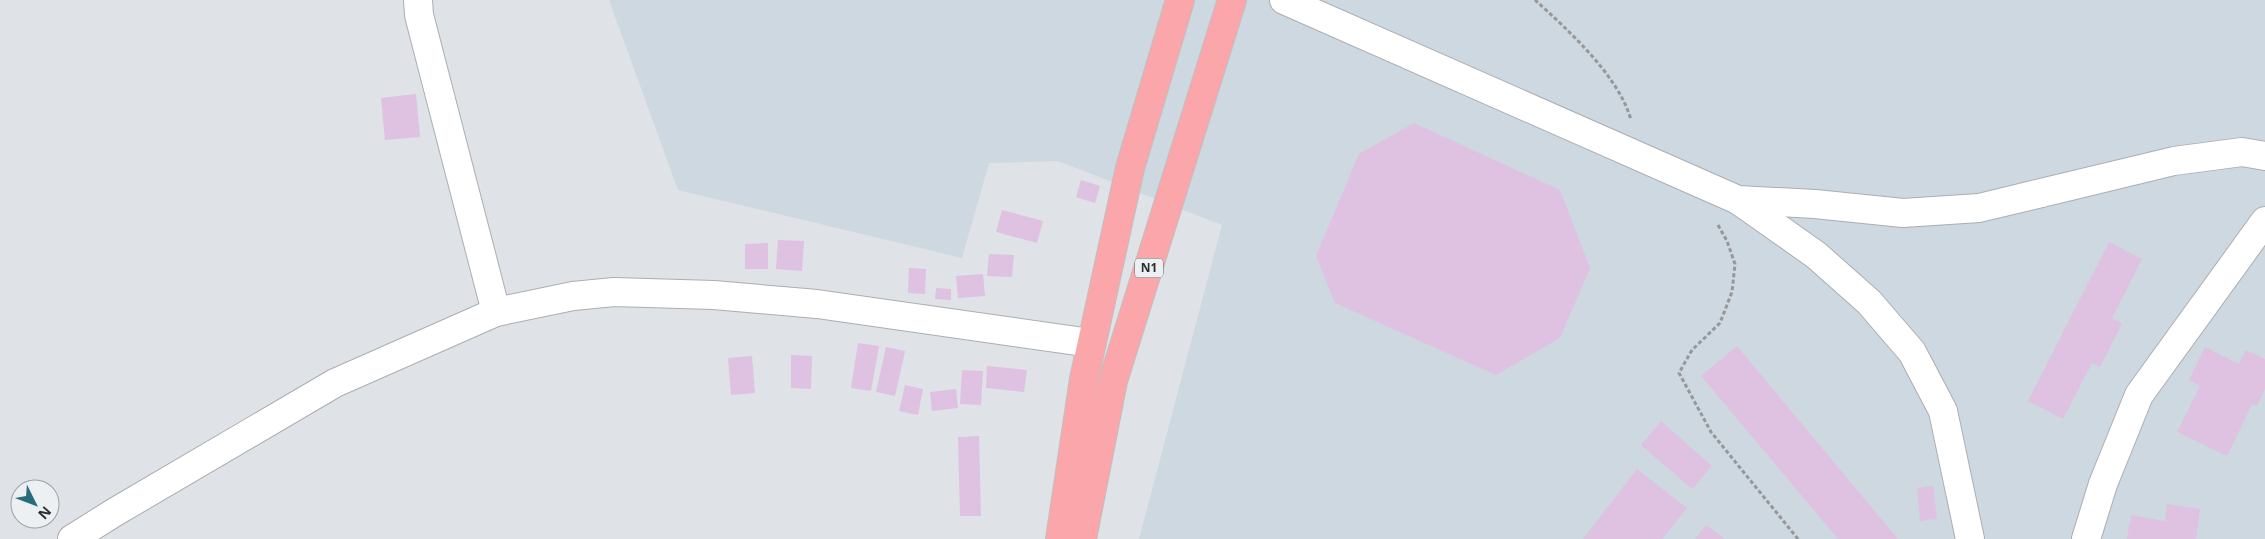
<svg xmlns="http://www.w3.org/2000/svg" width="2265" height="539" font-family="'Noto Sans',sans-serif">
<rect width="100%" height="100%" fill="#dfe2e6"/>
<path fill="#ced8e0" d="M609,0H2265V539H1139L1222,225L1058,161L989,163L962,258L678,190Z"/>
<g fill="#dfc1e2">
<path d="M416,94L420,137L385,140L381,98Z"/>
<path d="M1414,123L1560,190L1590,268L1560,338L1496,375L1335,303L1316,256L1359,154Z"/>
<path d="M1081,180L1100,186L1095,203L1076,197Z"/>
<path d="M1002,210L1043,221L1037,243L996,232Z"/>
<path d="M778,240L804,241L802,271L776,269Z"/>
<path d="M2109,242L2142,259L2112,318L2122,324L2100,367L2092,363L2063,419L2028,401Z"/>
<path d="M768,243V269H745V244Z"/>
<path d="M989,254L1014,255L1012,277L987,276Z"/>
<path d="M909,268L926,269L925,294L908,293Z"/>
<path d="M983,274L985,296L958,298L956,276Z"/>
<path d="M936,288L951,289V300L935,299Z"/>
<path d="M858,343L879,346L871,391L851,388Z"/>
<path d="M1737,346L1898,539H1838L1701,376Z"/>
<path d="M886,347L905,351L895,396L876,392Z"/>
<path d="M2205,347L2239,364L2246,350L2265,359V389L2257,406L2252,404L2227,456L2177,432L2200,386L2189,380Z"/>
<path d="M791,355L812,356L811,389L791,388Z"/>
<path d="M752,356L755,393L731,395L728,358Z"/>
<path d="M987,366L1027,370L1024,392L986,388Z"/>
<path d="M962,370L983,371L981,405L960,404Z"/>
<path d="M905,385L923,389L918,415L899,411Z"/>
<path d="M956,389L958,408L932,411L930,392Z"/>
<path d="M1661,421L1712,466L1692,489L1641,445Z"/>
<path d="M979,436L981,516H960L958,437Z"/>
<path d="M1637,469L1687,508L1662,539H1583Z"/>
<path d="M1933,486L1937,519L1920,521L1917,488Z"/>
<path d="M2167,504L2200,509L2196,539H2127L2131,515L2165,521Z"/>
<path d="M1706,525L1725,539H1695Z"/>
</g>
<g fill="none" stroke-linecap="round" stroke-linejoin="round">
<defs>
<g id="minor">
<path d="M418,0L419,15L496,312"/>
<path d="M1284,0L1738,200L1815,204L1903,213L1979,208L2174,161L2242,152L2265,156"/>
<path d="M1738,200L1816,255L1869,302L1912,352L1943,411L1970,539"/>
<path d="M72,539L115,512L335,383L496,312L573,296L614,292L714,295L817,304L1091,343"/>
<path d="M2086,539L2103,484L2139,395L2265,221"/>
</g>
<g id="trunk">
<path d="M1060,539L1084,379L1130,168L1180,0"/>
<path d="M1082,539L1113,381L1232,0"/>
</g>
</defs>
<use href="#minor" stroke="#abaeb1" stroke-width="30"/>
<use href="#trunk" stroke="#c0c0c0" stroke-width="30"/>
<g stroke="#95979a" stroke-width="3" stroke-dasharray="4 2.5" stroke-linecap="butt">
<path d="M1535,0C1568,30 1619,76 1631,120"/>
<path d="M1718,225L1727,241L1735,264L1732,292L1720,323L1692,350L1679,373L1711,432L1798,539"/>
</g>
<use href="#minor" stroke="#fff" stroke-width="28"/>
<use href="#trunk" stroke="#faa6ab" stroke-width="28"/>
</g>
<g text-anchor="middle" stroke-width="4" stroke-linejoin="round" paint-order="stroke">
<rect fill="#ecf0f3" stroke="#666869" stroke-width="1" x="1135" y="258.5" width="28" height="19" rx="4"/>
<g font-size="12" font-weight="bold" fill="#2c2d2e">
<text x="1149" y="272">N1</text>
</g>
</g>
<g transform="translate(35 504) rotate(132)"><circle r="24" fill="#ecf0f3" stroke="#9fa2a4"/>
<path d="M0-4L9 19L0 12L-9 19Z" fill="#276c7c"/>
<text y="-8" font-size="14" font-weight="bold" text-anchor="middle" fill="#2c2d2e">N</text>
</g>
</svg>
